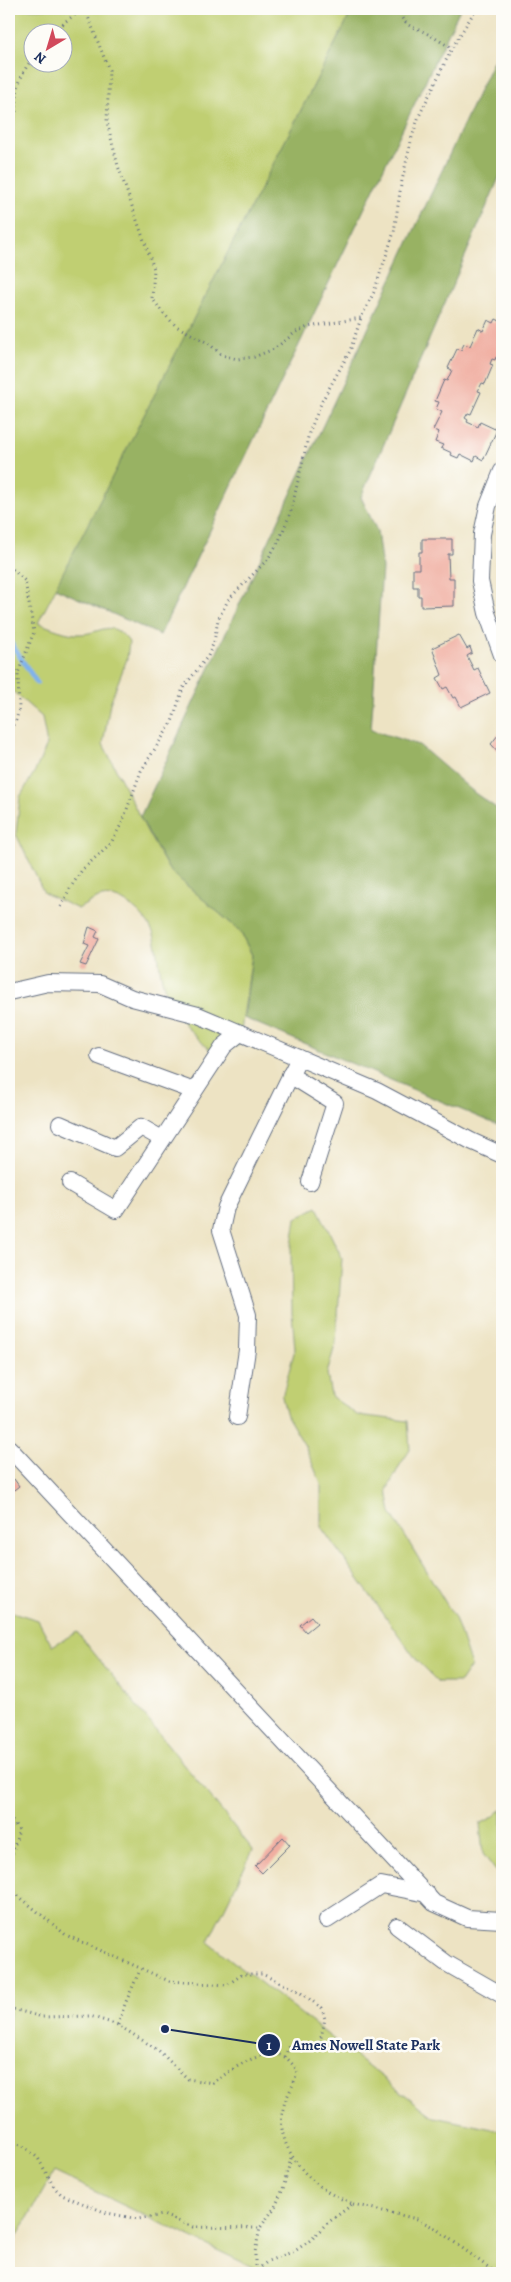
<svg xmlns="http://www.w3.org/2000/svg" width="511" height="2282" font-family="Alegreya,serif">
<rect width="100%" height="100%" fill="#fdfcf7"/>
<filter id="ink" filterUnits="userSpaceOnUse"><feTurbulence type="fractalNoise" baseFrequency=".02" numOctaves="2"/><feDisplacementMap in="SourceGraphic" scale="10" xChannelSelector="R" yChannelSelector="G"/><feConvolveMatrix kernelMatrix="1 2 1 2 8 2 1 2 1" color-interpolation-filters="sRGB"/></filter>
<filter id="wash" filterUnits="userSpaceOnUse"><feTurbulence type="fractalNoise" baseFrequency=".0096" numOctaves="4" result="noise"/><feDisplacementMap in="SourceGraphic" scale="20" xChannelSelector="R" yChannelSelector="G"/><feGaussianBlur stdDeviation="1.12" result="paint"/><feColorMatrix in="noise" values="0 0 0 0 0 0 0 0 0 0 0 0 0 0 0 0 0 1.4 0 .05"/><feComposite in="paint" operator="in"/></filter>
<g filter="url(#wash)">
<rect width="100%" height="100%" fill="#ede3c3"/>
<g fill="#c0cf72" stroke="#6e7f68" fill-rule="evenodd">
<path d="M9,9H353L38,623C50,627 67,635 80,634C101,634 111,617 129,642L127,659L110,703L103,744L149,835L169,870L240,931L252,955L239,1045L217,1055C196,1039 172,1014 164,987C159,971 159,954 155,938C151,920 122,892 102,897C94,899 85,905 78,909L44,893L16,834L20,797L36,769L47,745L42,717L9,688ZM32,32H62V62H32Z"/>
<path d="M317,1207L342,1258L336,1342L327,1373L331,1396L357,1415L408,1421L410,1450L400,1465L387,1490L391,1513L455,1618L471,1666L460,1682H438L418,1662L321,1527V1484L305,1446L287,1416L282,1397L295,1349L292,1313L291,1252L296,1218Z"/>
<path d="M9,1611L38,1620L52,1646L77,1632L253,1850L208,1942L434,2117L502,2131V2273H265L54,2172L9,2251Z"/>
<path d="M502,1809V1879L483,1854L480,1824L493,1817Z"/>
</g>
<g fill="#98b264" stroke="#5a7061">
<path d="M353,9H460L160,635L55,588Z"/>
<path d="M502,42V171L361,497L377,531L382,568L371,730L419,745L476,794L502,812V1127L244,1018L252,955L240,931L169,870L140,817Z"/>
</g>
<g fill="none" stroke-linecap="round" stroke-linejoin="round">
<path stroke="#7fb2ec" stroke-width="5" d="M9,640L37,683"/>
</g>
<g id="blocks">
<g fill="#f0ada0">
<path d="M496,319L502,322V360L496,357L495,360L492,359L490,364L493,365L485,384L482,383L478,391L481,392L471,414L468,413L465,418L468,420L467,422L478,427L480,422L497,430L483,460L476,456L474,461L460,454L458,458L451,455L452,453L441,448L443,445L435,442L439,432L433,430L442,412L436,409L439,402L435,401L444,380L447,381L452,370L448,368L457,349L461,350L464,344L470,346L478,328L483,331L488,320L494,323Z"/>
<path d="M422,539H452V554H448L449,578H454V606L421,607V596H418V587H413V569H419V552H422Z"/>
<path d="M459,635L467,649L470,647L472,653L467,656L474,670L478,668L490,693L461,707L456,697L453,698L447,687L443,689L437,678L442,675L432,648Z"/>
<path d="M502,730V756L491,744Z"/>
<path d="M89,927L98,931L95,937L99,939L86,966L80,964L89,946L84,944Z"/>
<path d="M14,1479L19,1486L9,1494V1483Z"/>
<path d="M311,1616L317,1623L306,1632L300,1625Z"/>
<path d="M283,1837L290,1845L262,1873L255,1866Z"/>
</g>
</g>
</g>
<g filter="url(#ink)">
<use href="#blocks" fill-opacity="0" stroke="#646e81" stroke-width="1"/>
<g fill="none" stroke-linecap="round" stroke-linejoin="round">
<defs>
<g id="minor">
<path d="M502,471L488,506L482,534L480,581L487,613L502,655"/>
<path d="M9,992L48,983L100,984L132,998L198,1015L377,1091L471,1141L502,1155"/>
<path d="M99,1056L194,1091"/>
<path d="M290,1075L335,1103L310,1182"/>
<path d="M60,1124L115,1148L141,1127L162,1139"/>
<path d="M70,1183L116,1210L224,1046L240,1033"/>
<path d="M237,1417L247,1350L248,1315L221,1230L226,1207L299,1058"/>
<path d="M9,1448L434,1903L467,1918L502,1920"/>
<path d="M327,1920L381,1885L427,1894"/>
<path d="M397,1926L446,1963L502,1995"/>
</g>
</defs>
<use href="#minor" stroke="#646e81" stroke-width="18"/>
<g stroke="#646e81" stroke-width="3" stroke-dasharray="1 4" stroke-linecap="butt">
<path d="M85,9L109,70L107,122L118,166L154,269L152,298L163,313L176,326L208,343L222,355L237,359L254,357L274,349L296,332L308,327L361,318"/>
<path d="M398,9C405,29 412,25 428,34C436,38 444,44 452,48"/>
<path d="M56,32L66,21L83,9"/>
<path d="M9,125C18,115 16,107 17,95C18,82 24,69 32,59"/>
<path d="M9,566L25,581L34,632L18,673L19,709L16,720L9,732"/>
<path d="M61,907L69,890L82,870L111,843L122,823L141,771L172,722L183,688L208,656L214,642L218,620L228,600L268,559L279,541L291,511L309,433L322,401L350,351L361,318L374,292L394,232L401,185L412,137L419,116L452,48L476,9"/>
<path d="M9,1817L19,1830L9,1865"/>
<path d="M9,1878L15,1893L66,1935L169,1981L227,1985L243,1974H262L298,1991L322,2008L325,2019L320,2042L310,2046L298,2041L288,2048L285,2057"/>
<path d="M9,2008L42,2017L90,2016L118,2025L158,2050L188,2079L213,2083C229,2071 262,2047 283,2056C289,2059 293,2065 297,2070C295,2086 286,2095 283,2109C275,2141 300,2173 325,2190C334,2196 344,2200 353,2204L325,2225L312,2239L295,2251L268,2261L254,2273"/>
<path d="M118,2025L125,2004L140,1970"/>
<path d="M9,2143L22,2145L38,2158L54,2187L62,2195L107,2213L138,2219L163,2215L193,2227L260,2228"/>
<path d="M353,2204L417,2219L435,2228L496,2273"/>
<path d="M255,2271V2252L260,2228L275,2207L283,2189L291,2158"/>
</g>
<use href="#minor" stroke="#fff" stroke-width="16"/>
</g>
</g>
<path fill="none" stroke="#1b2f5e" stroke-width="2" d="M165 2029L269 2045"/>
<g fill="#1b2f5e" stroke="#fdfcf7" stroke-width="2">
<circle cx="165" cy="2029" r="5"/>
<circle cx="269" cy="2045" r="12"/>
</g>
<g font-size="15" text-anchor="middle" font-weight="bold" fill="#fff">
<text x="269" y="2050">1</text>
</g>
<g font-size="15" text-anchor="middle" font-weight="bold" fill="#1b2f5e" stroke="#fdfcf7" stroke-width="5" stroke-linejoin="round" paint-order="stroke">
<text x="366" y="2050">Ames Nowell State Park</text>
</g>
<rect width="511" height="2282" fill="none" stroke="#fdfcf7" stroke-width="30"/>
<g transform="translate(48 48) rotate(218)"><circle r="24" fill="#fdfcf7" stroke="#a3aaba"/>
<path d="M0-4L9 19L0 12L-9 19Z" fill="#d1495b"/>
<text y="-8" font-size="14" font-weight="bold" text-anchor="middle" fill="#1b2f5e">N</text>
</g>
</svg>
